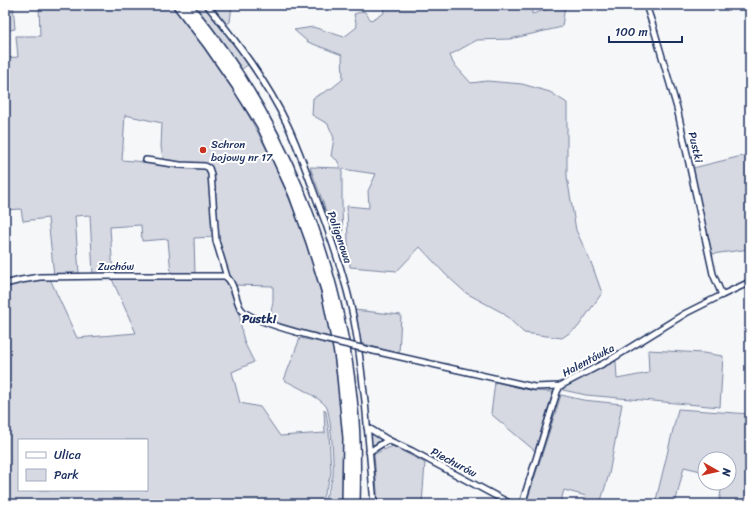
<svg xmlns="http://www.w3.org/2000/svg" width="755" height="509" font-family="Sriracha,sans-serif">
<rect width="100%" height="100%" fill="#f6f7f9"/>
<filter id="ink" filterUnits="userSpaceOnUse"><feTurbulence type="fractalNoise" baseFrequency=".025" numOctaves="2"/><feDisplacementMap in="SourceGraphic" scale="8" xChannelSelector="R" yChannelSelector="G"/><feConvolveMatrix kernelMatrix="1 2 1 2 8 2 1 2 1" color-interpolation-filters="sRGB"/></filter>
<g filter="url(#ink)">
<g fill="#d6d9e2" stroke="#7884a0" fill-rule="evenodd">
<path d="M5,5H13L15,29L5,31Z"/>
<path d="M39,5H172C199,35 222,69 242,104C285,178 315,254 331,338L297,331L269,322L273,301V286L233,285L229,276L217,241L211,170L208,167L205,165L181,164L165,162V159L163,158L161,147L162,123L125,115L122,160L202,167L207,168L209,170L215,237L194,238L195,275H171L168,239L142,241L141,225L110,227L113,275H93L90,215L75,216L79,273L75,275L54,276L48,218L23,221L21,209L5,210V58L18,57L16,36H40Z"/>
<path d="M195,5H205L218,20L249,64L242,69L220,37Z"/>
<path d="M211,5H232L230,22L227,24L225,23Z"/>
<path d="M383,5H532V14L562,5H565L562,27L510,39L477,40L450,55L453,63L471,83L487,81L522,84L550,92L567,103V177L576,230L592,265L602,293L578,327L562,338L524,333L503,313L466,293L446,275L420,247L397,271L350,267L348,243L347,206L369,208L368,191L376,174L342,169V205L343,242L335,243L324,205L310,167L341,168L337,160L331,156L334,138L328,124L312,115L313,98L332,88L343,79L342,55L308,42L294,30L313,27L344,37L357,27L354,14L364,11L371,20L384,13Z"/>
<path d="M750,154V249L712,254L693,168Z"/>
<path d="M111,277H222L228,280L239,310L242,333L245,344L254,362L232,372L240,403L260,407L280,436L325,433L324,409L326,412L329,432L331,473L328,484L320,504H5V285C20,283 35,279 50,279L77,338L136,333ZM19,440H147V490H19Z"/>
<path d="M354,310L401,315L399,354L361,343Z"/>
<path d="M300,338L333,345L341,410L343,441V504H322C327,495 331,485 333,475C334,465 331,413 326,406C319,397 294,385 284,380Z"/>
<path d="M648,350L703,353L723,356L720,407L586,395L563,390L564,387L616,361L617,379L649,373Z"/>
<path d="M495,382L535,391L553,392L535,451L491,414Z"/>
<path d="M561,395L583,400L622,404L609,474L600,504H584L586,496L564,490L560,504H526Z"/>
<path d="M678,409L750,414V504H719L722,483H729V459H705V472L684,467L675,504H655Z"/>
<path d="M370,433L381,439L382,441L372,447L371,446Z"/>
<path d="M393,446L425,463L422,504H378L374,454Z"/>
</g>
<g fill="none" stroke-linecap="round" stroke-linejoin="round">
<defs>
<g id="minor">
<path d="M207,5C237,42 267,82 288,126C302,156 312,188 324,219C337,256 350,294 356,332C360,355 362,378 365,401C368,436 371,470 374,504"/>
<path d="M646,5L653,26L677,108L713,274L722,295"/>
<path d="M146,160L180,165L205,166L209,168L211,174L216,241L227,277"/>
<path d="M5,284L21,280L40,277L113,276H225C235,282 235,300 241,309C249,321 307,335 323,339"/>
<path d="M374,351L534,387L560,386L610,360L686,313L722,295L750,282"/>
<path d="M367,427L388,440L412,451L511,504"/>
<path d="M369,452L388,440"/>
<path d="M522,504L557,392L560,386"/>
</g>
<g id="motorway">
<path d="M178,5L208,44L237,86L261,124L278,160L294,195L311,242L326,290L339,353L342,376L348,438L347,504"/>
<path d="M187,5C280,115 337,256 352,398C356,433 356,469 355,504"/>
</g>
</defs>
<use href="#minor" stroke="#1b2f5e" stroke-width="8"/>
<use href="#motorway" stroke="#1b2f5e" stroke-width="12"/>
<use href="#minor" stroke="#fff" stroke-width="5"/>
<use href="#motorway" stroke="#fff" stroke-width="9"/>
<defs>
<path id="minor-bridge" d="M323,339L374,351"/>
</defs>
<use href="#minor-bridge" stroke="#1b2f5e" stroke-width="8" stroke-linecap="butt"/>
<use href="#minor-bridge" stroke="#fff" stroke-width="5"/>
</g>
</g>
<circle fill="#c8321e" stroke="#fff" stroke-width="1.5" cx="203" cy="150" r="4"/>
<g text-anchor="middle" stroke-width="4" stroke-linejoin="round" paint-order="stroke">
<g font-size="11" fill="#1b2f5e" stroke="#fff" text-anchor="start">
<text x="211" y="148">Schron<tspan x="211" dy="13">bojowy nr 17</tspan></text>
</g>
<g font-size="11" fill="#1b2f5e" stroke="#fff">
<text transform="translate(696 147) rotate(77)" y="4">Pustki</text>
<text transform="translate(340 237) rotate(71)" y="4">Poligonowa</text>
<text x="116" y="270">Zuchów</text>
<text transform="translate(588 360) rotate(-28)" y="4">Halentówka</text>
<text transform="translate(454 462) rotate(28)" y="4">Piechurów</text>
</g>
<g font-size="12" font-weight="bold" fill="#1b2f5e" stroke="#fff">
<text x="259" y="323">Pustki</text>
</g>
</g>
<rect width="755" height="509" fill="none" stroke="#fff" stroke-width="20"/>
<rect x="10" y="10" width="735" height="489" fill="none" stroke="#1b2f5e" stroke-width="1.5" filter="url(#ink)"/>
<rect x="18" y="439" width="130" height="52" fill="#ffffff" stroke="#a4acbf"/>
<rect x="26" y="452" width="20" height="6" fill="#ffffff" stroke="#a4acbf"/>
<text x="54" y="459" font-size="12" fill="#1b2f5e">Ulica</text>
<rect x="26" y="469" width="20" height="12" fill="#d6d9e2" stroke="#a4acbf"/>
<text x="54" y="479" font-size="12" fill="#1b2f5e">Park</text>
<g transform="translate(717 471) rotate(98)"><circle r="19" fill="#ffffff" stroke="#a4acbf"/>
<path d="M0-3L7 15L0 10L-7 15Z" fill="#c8321e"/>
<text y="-6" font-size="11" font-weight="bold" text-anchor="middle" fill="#1b2f5e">N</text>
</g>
<path d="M609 36v6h73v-6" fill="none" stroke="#1b2f5e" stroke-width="2"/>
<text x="615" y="36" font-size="12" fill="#1b2f5e" stroke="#ffffff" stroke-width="3" paint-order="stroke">100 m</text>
</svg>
